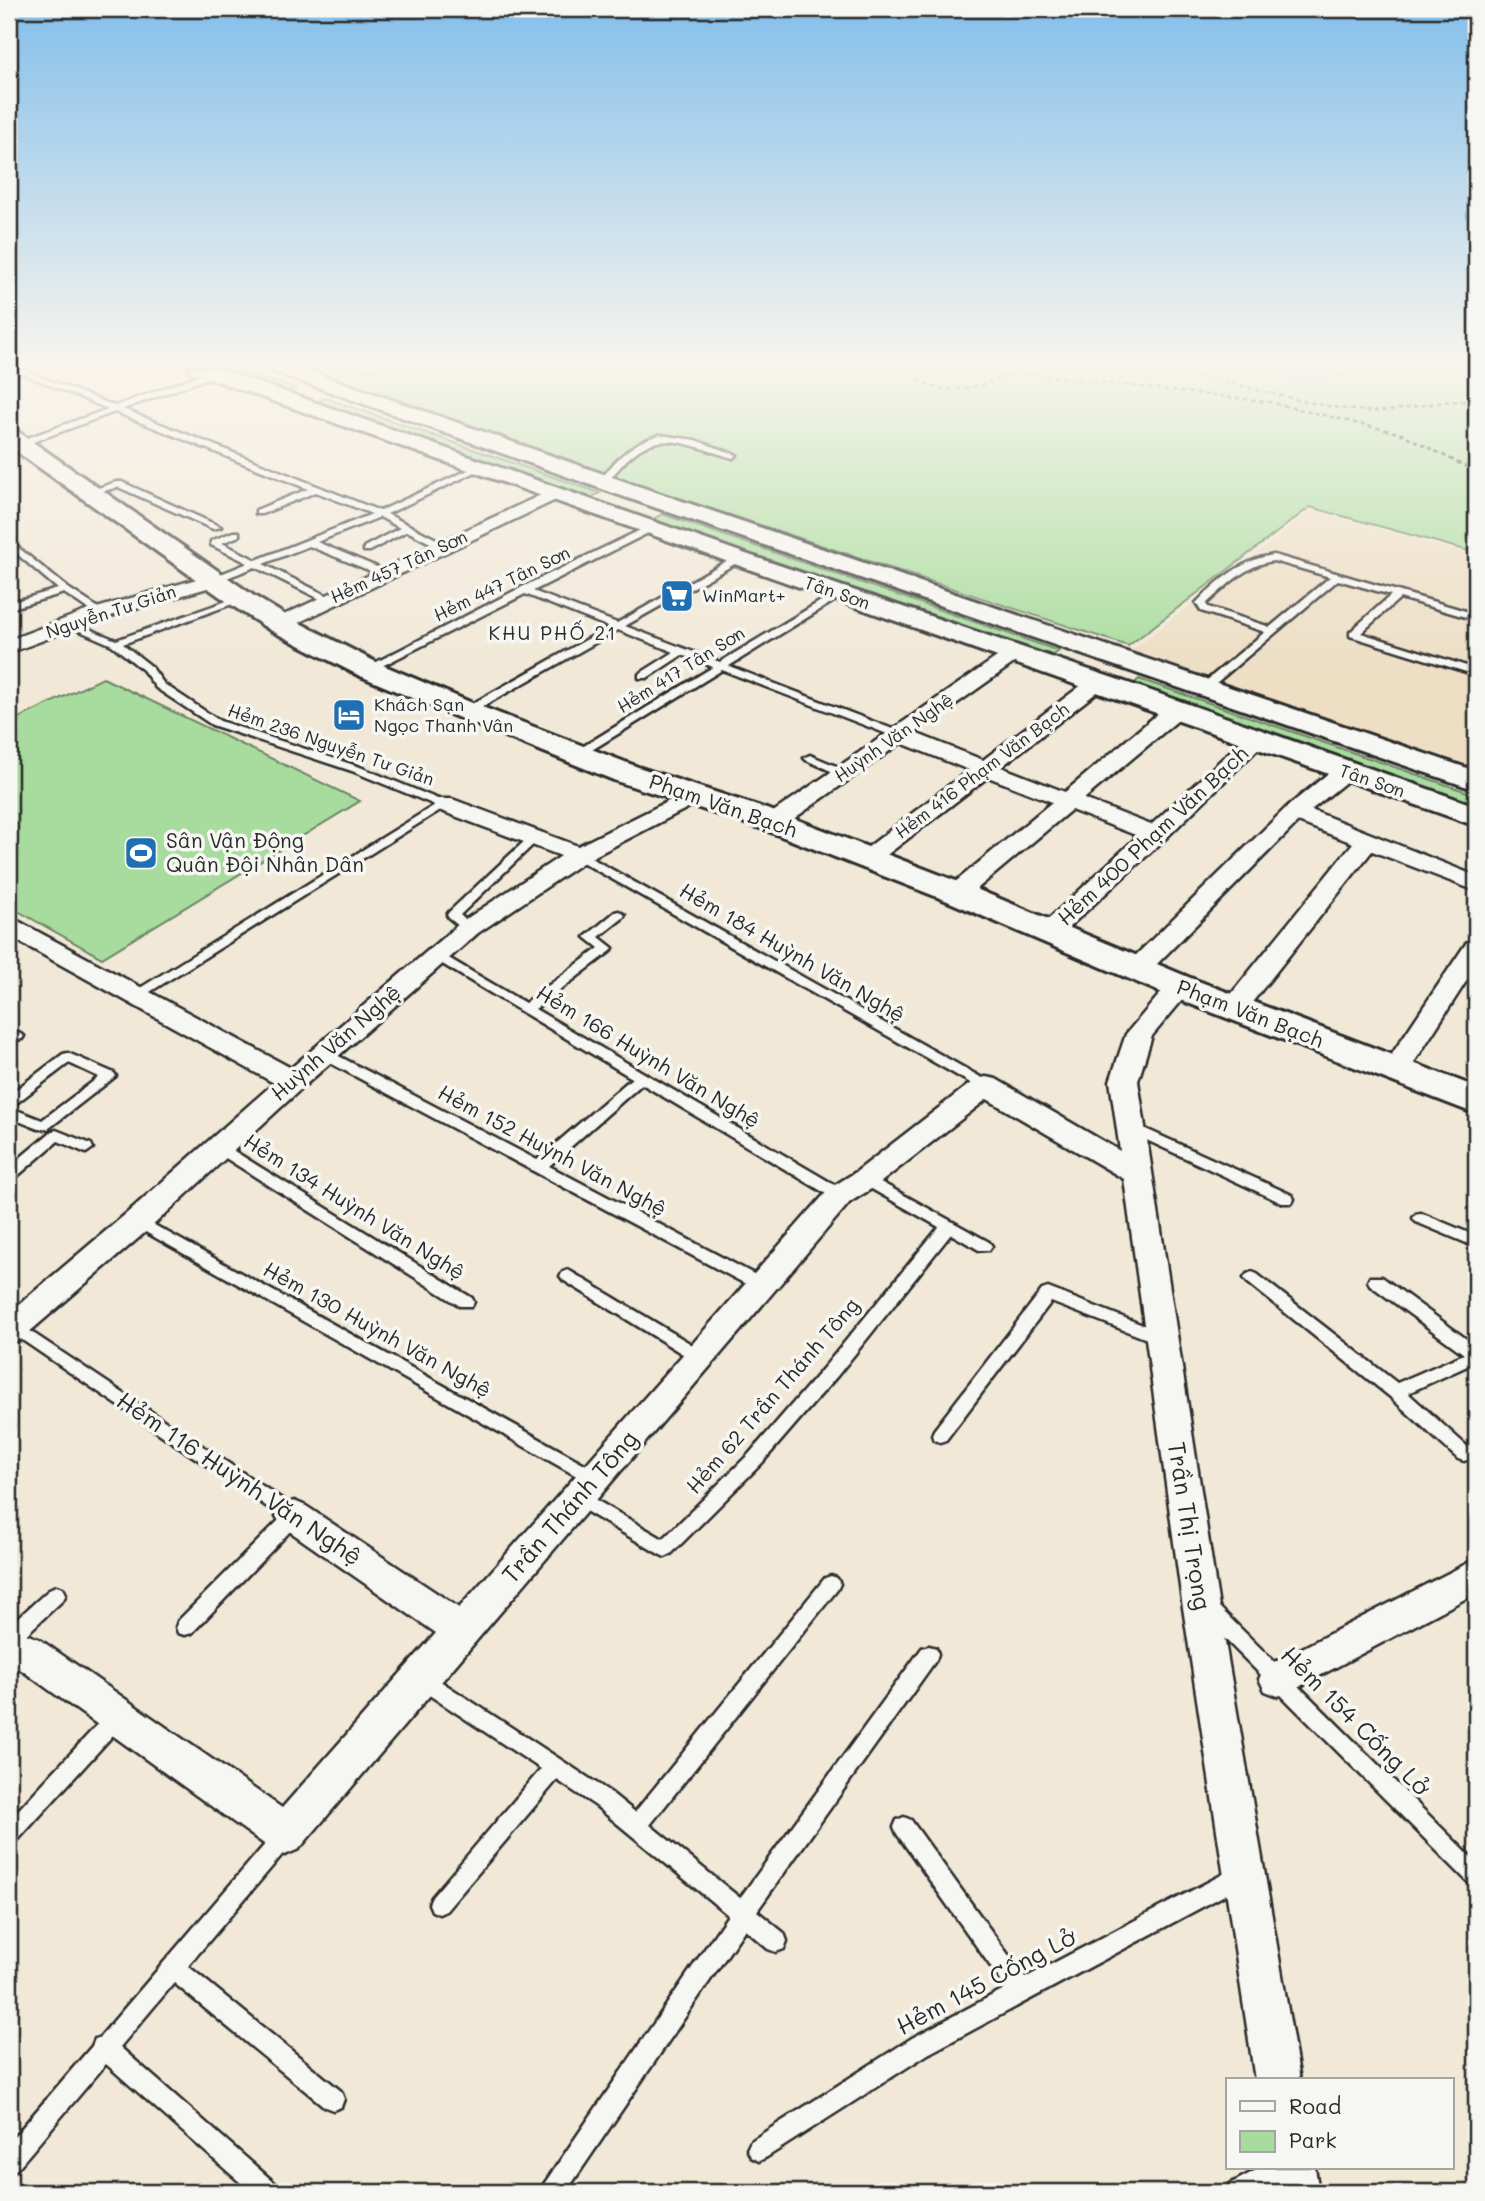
<svg xmlns="http://www.w3.org/2000/svg" width="1485" height="2201" font-family="Mali,sans-serif">
<rect width="100%" height="100%" fill="#f1e8d7"/>
<filter id="ink" filterUnits="userSpaceOnUse"><feTurbulence type="fractalNoise" baseFrequency=".0143" numOctaves="2"/><feDisplacementMap in="SourceGraphic" scale="14" xChannelSelector="R" yChannelSelector="G"/><feConvolveMatrix kernelMatrix="1 2 1 2 8 2 1 2 1" color-interpolation-filters="sRGB"/></filter>
<g filter="url(#ink)">
<path fill="#eddec4" d="M1312,510L1476,556V772L1127,654Z"/>
<g fill="#a8dc9e" stroke="#6a8464" stroke-width="2">
<path d="M198,368H235L296,389L278,396Z"/>
<path d="M283,368H1476V553L1310,507L1128,646Z"/>
<path d="M325,398L600,493L578,504L304,406Z"/>
<path d="M662,514L1059,651L1041,664L640,526Z"/>
<path d="M103,678L360,801L102,958L9,906V713L19,718Z"/>
<path d="M1139,679L1476,795V817L1124,693Z"/>
</g>
<path fill="#8fcff0" stroke="#678da1" stroke-width="2" d="M1226,368H1355C1334,389 1255,374 1226,368Z"/>
<g fill="none" stroke-linecap="round" stroke-linejoin="round">
<defs>
<g id="lane">
<path d="M9,368H18L115,406L211,371H217V375L123,409L380,511L479,465L486,467L387,514L448,545V549H442L407,531L370,551H364V547L400,528L380,517L317,542L389,572V576H383L309,546L263,564L332,598V602H326L255,567L214,583L211,582V578L248,563L211,545V541L233,532H239V536L222,543L256,560L372,514L316,492L262,514H256V510L308,489L115,412L22,446H16V442L108,409Z"/>
<path d="M660,435L695,440L737,455L733,458C669,439 652,424 606,484H600L599,482C616,459 632,442 660,435Z"/>
<path d="M116,482H122L221,527L213,529L118,487L90,495L86,492Z"/>
<path d="M651,525L656,528L654,530L533,591L617,623L734,557H740V561L625,626L720,662L836,592H842V596L729,666L903,733V737H895L722,670L582,756H574V752L713,667L682,655L647,678H639V674L674,652L618,630L471,713H463V709L609,627L525,594L372,671L363,669L520,588Z"/>
<path d="M9,540L68,588L103,611V615H97L64,593L9,609V603L58,589L9,547Z"/>
<path d="M1274,555L1476,614V620L1400,598L1361,633L1476,669V675L1350,636V632L1391,595L1338,580L1209,689H1201V685L1265,632L1201,611L1196,603C1217,581 1243,559 1274,555ZM1274,561L1330,577L1270,627L1208,607L1206,604C1227,586 1246,564 1274,561Z"/>
<path d="M238,597L246,599L123,644L151,666L164,684L220,721L360,767L450,804L137,1000L132,999L130,996L132,993L435,805L352,771L212,725L156,688L143,670L112,645L64,624L72,622L116,640Z"/>
<path d="M810,755L848,771L850,773L848,775H840L806,760L804,758Z"/>
<path d="M534,834L538,836V840L460,915L475,928L473,931H465L449,918L447,915L449,912L530,836Z"/>
<path d="M579,851L991,1083L993,1086L986,1091L981,1089L575,858L573,855Z"/>
<path d="M619,911L625,915L623,918L599,937L613,948L611,951L535,1009L845,1191L847,1195L845,1199H835L642,1084L549,1166L767,1281L769,1285L767,1289H755L319,1057L317,1054L324,1050L329,1051L537,1160L632,1078L429,956L435,952L440,953L525,1003L599,948L585,937L615,912Z"/>
<path d="M9,1028L24,1036L22,1039L17,1040L9,1037Z"/>
<path d="M68,1053L114,1073L116,1076L48,1129H38L9,1117V1107L42,1120L99,1077L69,1063L14,1105L9,1107V1095L63,1054Z"/>
<path d="M1130,1122L1292,1195L1294,1199L1292,1203H1282L1125,1130L1123,1127Z"/>
<path d="M56,1130L91,1144L93,1148L86,1153L58,1141L14,1179L9,1180V1167L51,1132Z"/>
<path d="M221,1143L472,1298L474,1302L472,1306H460L216,1152L214,1148Z"/>
<path d="M866,1174L989,1242L992,1246L989,1250H979L951,1234L838,1375L761,1464L671,1554L665,1557L659,1554L572,1503L569,1498L572,1493L578,1491L584,1493L663,1539L749,1454L826,1365L939,1227L861,1183L859,1179L861,1175Z"/>
<path d="M1421,1213L1476,1236V1247L1416,1222L1413,1218L1416,1214Z"/>
<path d="M138,1216L601,1473L604,1478L601,1483L595,1485L589,1483L133,1225L130,1221L133,1217Z"/>
<path d="M568,1270L706,1353L708,1357L706,1361L700,1363L694,1361L563,1280L560,1276L563,1272Z"/>
<path d="M1252,1272L1257,1274L1397,1383L1464,1354L1370,1285L1368,1281L1370,1277H1382L1476,1346V1362L1408,1393L1470,1449L1473,1454L1470,1459L1464,1461L1458,1459L1389,1396L1247,1282L1244,1278L1247,1274Z"/>
<path d="M1048,1288L1166,1334L1168,1338L1166,1342L1160,1344L1051,1302L946,1440L940,1442L934,1440L932,1435L934,1430L1042,1290Z"/>
<path d="M9,1317L300,1511L303,1516L300,1521L192,1633L185,1635L178,1633L176,1627L178,1621L282,1517L9,1331Z"/>
<path d="M831,1576L837,1578L840,1584L837,1590L650,1825L740,1898L922,1648L929,1646L936,1648L938,1654L936,1660L757,1911L784,1933L787,1941L784,1949L776,1952L768,1949L745,1929L566,2192H540L544,2184L728,1915L596,1806L557,1780L446,1911L439,1914L432,1911L429,1904L432,1897L541,1769L414,1685L411,1679L414,1673L421,1670L428,1673L610,1792L635,1812L825,1578Z"/>
<path d="M57,1586L63,1588L66,1594L63,1600L16,1644L9,1646V1626L51,1588Z"/>
<path d="M1209,1602L1216,1604L1476,1862V1886L1469,1883L1202,1616L1200,1610L1202,1604Z"/>
<path d="M117,1708L124,1711L127,1717L124,1723L16,1842L9,1845V1820L110,1711Z"/>
<path d="M904,1817L911,1820L1025,1978L1233,1869L1240,1866L1247,1869L1250,1876L1247,1883L928,2054L767,2157L759,2161L751,2157L747,2149L751,2141L912,2038L1006,1988L897,1834L894,1827L897,1820Z"/>
<path d="M285,1826L292,1829L295,1836L292,1843L188,1966L341,2091L344,2099L341,2107L333,2110L325,2107L174,1983L120,2047L276,2184L280,2192H251L106,2064L17,2169L9,2173V2143L92,2046L95,2039L100,2037L278,1829Z"/>
<path d="M1260,2168H1295C1284,2193 1249,2192 1226,2192L1230,2184Z"/>
</g>
<g id="street">
<path d="M556,488L565,493L562,497L287,628H273L270,624L273,620Z"/>
<path d="M214,574L221,576L223,580L221,584L97,620L9,653V640L83,612Z"/>
<path d="M1014,648L1021,650L1024,654L1021,658L915,733L983,760L1091,678H1105L1108,682L1105,686L1001,767L1065,792L1167,706H1183L1186,711L1183,716L1084,799L1151,825L1249,734H1265L1268,739L1164,840L1057,938L1048,941L1039,938L1035,933L1039,928L1138,836L1071,810L966,898L957,900L948,898L945,893L948,888L1052,802L988,777L875,864H859L855,859L859,854L969,770L901,743L782,827H766L762,822L766,817L1007,650Z"/>
<path d="M1344,765L1352,767L1355,772L1352,777L1311,810L1476,876V891L1372,851L1242,1015L1233,1017L1224,1015L1220,1009L1224,1003L1353,843L1298,822L1147,974L1138,976L1129,974L1125,968L1129,962L1287,807L1336,767Z"/>
<path d="M693,789L701,791L704,796L701,801L587,860L478,933L303,1087L149,1229L20,1340L9,1343V1313L127,1213L274,1083L9,936V919L18,921L291,1068L460,923L561,856L436,809L433,804L436,799H452L578,846Z"/>
<path d="M1476,939V966L1406,1075L1396,1078L1386,1075L1382,1069L1386,1063L1467,942Z"/>
<path d="M1180,979L1189,981L1193,987L1152,1036L1138,1081L1218,1601L1300,2080H1255L1182,1601L1124,1179L987,1099L876,1186L850,1202L299,1849L285,1855L271,1849L20,1669L9,1670V1636L26,1634L39,1639L282,1808L436,1633L282,1526L276,1516L282,1506L294,1501L306,1506L459,1608L830,1188L856,1172L976,1079L986,1077L996,1079L1120,1151L1110,1081L1126,1034L1171,981Z"/>
<path d="M1476,1559V1593L1291,1691L1278,1696L1265,1691L1259,1679L1265,1667Z"/>
<path d="M1269,2168H1315L1319,2192H1273Z"/>
</g>
<g id="secondary">
<path d="M188,368H217L746,554L1140,687L1476,806V826L191,372Z"/>
<path d="M272,368H301L632,484L1476,771V790L616,494L275,372Z"/>
<path d="M9,429L17,431L254,596L290,618L378,663L477,705L638,767L785,815L969,886L1193,979L1476,1087V1114L1167,995L945,900L763,829L616,781L457,717L358,675L270,630L236,608L9,446Z"/>
</g>
</defs>
<use href="#lane" stroke="#2b2b2b" stroke-width="5"/>
<use href="#street" stroke="#2b2b2b" stroke-width="5"/>
<use href="#secondary" stroke="#2b2b2b" stroke-width="6"/>
<g stroke="#2b2b2b" stroke-width="2.5" stroke-dasharray="4.5 3.5" stroke-linecap="butt">
<path d="M907,368C933,403 980,388 1013,372V368"/>
<path d="M1154,368C1225,377 1293,404 1364,411C1402,414 1438,397 1476,402"/>
<path d="M1013,372L1269,402L1402,434L1476,472"/>
</g>
<use href="#lane" fill="#f6f6f2" fill-rule="evenodd"/>
<use href="#street" fill="#f6f6f2" fill-rule="evenodd"/>
<use href="#secondary" fill="#f6f6f2" fill-rule="evenodd"/>
</g>
</g>
<linearGradient id="sky" x2="0" y2="1"><stop stop-color="#84bfeb"/><stop offset="0.54" stop-color="#f9f5ed"/><stop offset="1" stop-color="#f9f5ed" stop-opacity="0"/></linearGradient>
<rect width="1485" height="676" fill="url(#sky)"/>
<defs>
<symbol id="supermarket-square" viewBox="-11 -11 22 22"><rect x="-9" y="-9" width="18" height="18" rx="4" fill="#1f6fb2" stroke="#f6f6f2"/><path d="M-6-5.5h2.5l.6 2H6L4.5 2H-2.5L-4.4-4H-6ZM-1.5 3.2a1.3 1.3 0 1 0 .1 0ZM3 3.2a1.3 1.3 0 1 0 .1 0Z" fill="#fff"/></symbol>
<symbol id="hotel-square" viewBox="-11 -11 22 22"><rect x="-9" y="-9" width="18" height="18" rx="4" fill="#1f6fb2" stroke="#f6f6f2"/><path d="M-6-4.5h1.5V1H6V5H4.5V3h-9V5H-6ZM-4 0a1.8 1.8 0 1 1 3.6 0ZM.5 0V-2.5h3Q6-2.5 6 0Z" fill="#fff"/></symbol>
<symbol id="stadium-square" viewBox="-11 -11 22 22"><rect x="-9" y="-9" width="18" height="18" rx="4" fill="#1f6fb2" stroke="#f6f6f2"/><path d="M0-5a6.5 5 0 1 0 0 10a6.5 5 0 1 0 0-10ZM-3.5-1.8h7v3.6h-7Z" fill="#fff"/></symbol>
</defs>
<g fill-rule="evenodd">
<use href="#supermarket-square" x="658" y="577" width="38" height="38"/>
<use href="#hotel-square" x="330" y="696" width="38" height="38"/>
<use href="#stadium-square" x="122" y="834" width="38" height="38"/>
</g>
<g text-anchor="middle" stroke-width="7" stroke-linejoin="round" paint-order="stroke">
<g font-size="18" fill="#2b2b2b" stroke="#f6f6f2">
<text transform="translate(399 567) rotate(-25)" y="6">Hẻm 457 Tân Sơn</text>
<text transform="translate(502 584) rotate(-26)" y="6">Hẻm 447 Tân Sơn</text>
<text transform="translate(837 593) rotate(19)" y="6">Tân Sơn</text>
<text transform="translate(111 612) rotate(-18)" y="6">Nguyễn Tư Giản</text>
<text transform="translate(681 670) rotate(-32)" y="6">Hẻm 417 Tân Sơn</text>
<text transform="translate(894 738) rotate(-35)" y="6">Huỳnh Văn Nghệ</text>
<text transform="translate(331 745) rotate(19)" y="6">Hẻm 236 Nguyễn Tư Giản</text>
<text transform="translate(982 771) rotate(-37)" y="6">Hẻm 416 Phạm Văn Bạch</text>
<text transform="translate(1372 781) rotate(19)" y="6">Tân Sơn</text>
</g>
<g font-size="18" fill="#2b2b2b" stroke="#f6f6f2" text-anchor="start">
<text x="702" y="602">WinMart+</text>
<text x="374" y="711">Khách Sạn<tspan x="374" dy="21">Ngọc Thanh Vân</tspan></text>
</g>
<g font-size="19" letter-spacing="2" fill="#2b2b2b" stroke="#f6f6f2">
<text x="553" y="640">KHU PHỐ 21</text>
</g>
<g font-size="21" fill="#2b2b2b" stroke="#f6f6f2">
<text transform="translate(723 806) rotate(19)" y="7">Phạm Văn Bạch</text>
<text transform="translate(1153 836) rotate(-43)" y="7">Hẻm 400 Phạm Văn Bạch</text>
<text transform="translate(792 953) rotate(30)" y="7">Hẻm 184 Huỳnh Văn Nghệ</text>
<text transform="translate(1250 1014) rotate(21)" y="7">Phạm Văn Bạch</text>
<text transform="translate(336 1043) rotate(-41)" y="7">Huỳnh Văn Nghệ</text>
<text transform="translate(648 1057) rotate(31)" y="7">Hẻm 166 Huỳnh Văn Nghệ</text>
<text transform="translate(552 1151) rotate(28)" y="7">Hẻm 152 Huỳnh Văn Nghệ</text>
<text transform="translate(354 1207) rotate(32)" y="7">Hẻm 134 Huỳnh Văn Nghệ</text>
<text transform="translate(377 1330) rotate(29)" y="7">Hẻm 130 Huỳnh Văn Nghệ</text>
<text transform="translate(773 1396) rotate(-49)" y="7">Hẻm 62 Trần Thánh Tông</text>
</g>
<g font-size="21" fill="#2b2b2b" stroke="#f6f6f2" text-anchor="start">
<text x="166" y="848">Sân Vận Động<tspan x="166" dy="24">Quân Đội Nhân Dân</tspan></text>
</g>
<g font-size="24" fill="#2b2b2b" stroke="#f6f6f2">
<text transform="translate(239 1479) rotate(34)" y="8">Hẻm 116 Huỳnh Văn Nghệ</text>
<text transform="translate(570 1507) rotate(-49)" y="8">Trần Thánh Tông</text>
<text transform="translate(1189 1526) rotate(81)" y="8">Trần Thị Trọng</text>
<text transform="translate(1355 1721) rotate(45)" y="8">Hẻm 154 Cống Lở</text>
<text transform="translate(986 1982) rotate(-28)" y="8">Hẻm 145 Cống Lở</text>
</g>
</g>
<rect width="1485" height="2201" fill="none" stroke="#f6f6f2" stroke-width="35"/>
<rect x="18" y="18" width="1450" height="2166" fill="none" stroke="#2b2b2b" stroke-width="2.5" filter="url(#ink)"/>
<rect x="1226" y="2078" width="228" height="91" fill="#f6f6f2" stroke="#a5a5a2" stroke-width="2"/>
<rect x="1240" y="2101" width="35" height="10" fill="#f6f6f2" stroke="#a5a5a2" stroke-width="2"/>
<text x="1289" y="2114" font-size="21" fill="#2b2b2b">Road</text>
<rect x="1240" y="2131" width="35" height="21" fill="#a8dc9e" stroke="#a5a5a2" stroke-width="2"/>
<text x="1289" y="2148" font-size="21" fill="#2b2b2b">Park</text>
</svg>
